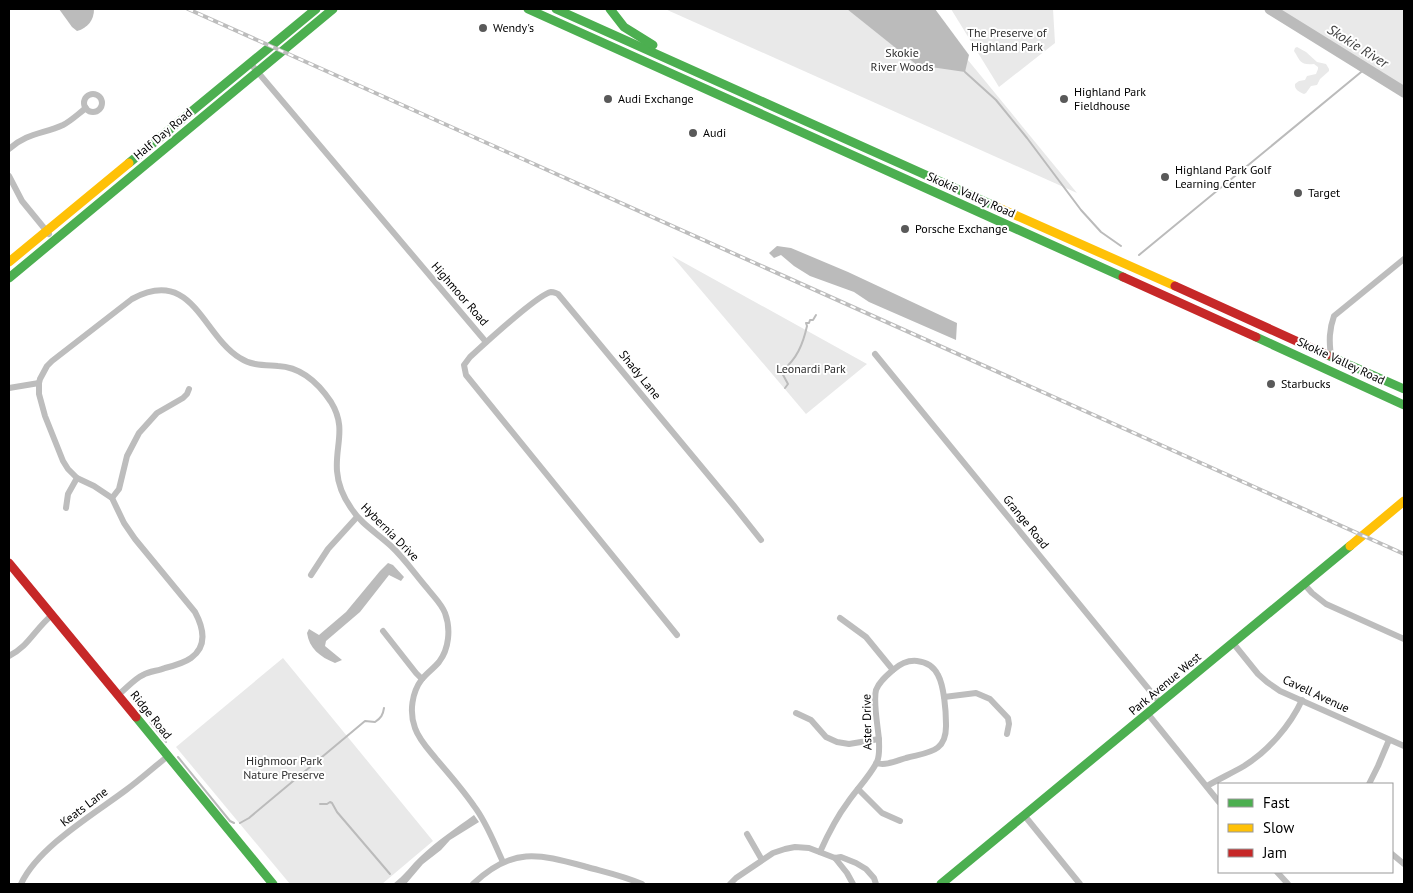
<svg xmlns="http://www.w3.org/2000/svg" width="1413" height="893" font-family="'PT Sans',sans-serif">
<rect width="100%" height="100%" fill="#fff"/>
<g fill="#e9e9e9">
<path d="M665,9H926L1077,193Z"/>
<path d="M951,9H1053L1055,43L999,87Z"/>
<path d="M1279,9H1404V87Z"/>
<path d="M1297,47L1306,52L1317,62L1326,64L1329,69V71L1320,79L1317,85L1311,86L1306,93L1304,94C1299,92 1294,89 1295,84L1299,81L1305,80L1307,76L1316,74L1318,69V67L1314,64C1300,65 1301,62 1294,51L1295,48Z"/>
<path d="M672,256L867,364L806,414Z"/>
<path d="M283,658L433,841L382,884H290L176,747Z"/>
</g>
<g fill="#bbb">
<path d="M59,9H94C94,20 88,28 77,31L72,27Z"/>
<path d="M847,9H935L969,55L965,72L917,65Z"/>
<path d="M777,246L791,248L848,272L957,323L956,340L869,302L854,292L810,276L794,266L781,255L774,258L769,253Z"/>
<path d="M388,563L393,565L404,577L401,581L389,575L360,612L326,641L325,646L342,660L335,663C320,657 309,648 307,633L309,629L319,635L346,612L380,571Z"/>
<path d="M474,815L479,822L450,840L441,850L423,864L406,884H393C404,876 411,865 421,856C437,841 456,828 474,815Z"/>
</g>
<g fill="none" stroke-linecap="round" stroke-linejoin="round">
<g stroke="#bbb" stroke-width="2">
<path d="M965,72L996,100L1027,138L1081,210L1101,232L1121,246"/>
<path d="M1139,255L1366,68"/>
<path d="M785,388L788,384L782,373V371C797,359 803,344 807,326L806,323H809L810,320H813L816,315"/>
<path d="M150,722L166,742"/>
<path d="M178,757L230,821L234,823"/>
<path d="M320,804H327L330,802L332,803L337,812L390,874"/>
<path d="M240,823L249,818L365,721L375,722C381,718 383,715 384,708"/>
</g>
<path stroke="#bbb" stroke-width="11" d="M1270,9L1404,92"/>
<g stroke="#bdbdbd" stroke-width="6">
<path d="M250,63L486,342"/>
<circle cx="93" cy="103" r="9"/>
<path d="M9,149C27,133 43,134 63,125C71,121 78,114 86,108"/>
<path d="M9,176L22,201L49,234"/>
<path d="M875,354L1160,703"/>
<path d="M1331,356C1329,341 1329,330 1334,316L1404,259"/>
<path d="M9,388L39,383"/>
<path d="M112,498L119,489L127,456L139,433L157,413L183,398L187,394L189,389"/>
<path d="M66,508L68,494L77,478"/>
<path d="M311,575L328,549L357,517"/>
<path d="M1304,584L1312,593L1326,604L1404,639"/>
<path d="M840,618L866,637L893,670"/>
<path d="M383,631L416,673L422,679"/>
<path d="M677,635L466,375L464,365L470,357C482,346 539,294 551,292C554,292 555,293 558,294L734,506L761,540"/>
<path d="M1233,643L1258,674L1267,682L1280,691L1404,746"/>
<path d="M9,656C28,647 35,629 52,615"/>
<path d="M118,695C126,689 134,679 143,675C149,671 158,671 165,668C173,666 184,663 191,658C208,646 203,627 195,612L135,539L124,523L112,498L94,486L77,478L68,469L63,461L45,416L39,394V383L40,379L47,366L52,361L132,299C193,266 202,335 240,358C252,366 265,365 278,366C301,367 319,384 331,402C347,428 335,445 337,471C338,484 344,498 351,508C361,524 377,533 391,546C404,558 415,574 427,588C433,596 441,603 445,613C451,629 449,649 439,662C434,668 427,673 422,679C412,692 409,712 415,728C419,740 429,750 437,760C450,775 463,790 474,806C487,823 494,843 503,862"/>
<path d="M944,697L976,693L990,699L1008,718L1009,724L1007,734"/>
<path d="M796,713L811,720L826,737L837,742L849,744L879,739"/>
<path d="M1148,714L1219,802"/>
<path d="M1369,784L1378,766L1389,740"/>
<path d="M1207,786C1219,779 1232,773 1244,766C1268,751 1290,726 1302,700"/>
<path d="M858,789L882,813L900,821"/>
<path d="M1024,815L1080,884"/>
<path d="M747,834L762,860"/>
<path d="M820,852C828,834 836,818 848,802C857,789 869,777 877,762C880,755 879,747 879,740C878,727 873,702 876,690C879,682 886,676 893,670C900,664 908,660 917,661C926,662 934,667 938,675C944,686 946,711 946,724C947,753 928,752 906,758C896,761 886,766 876,763"/>
<path d="M1392,854L1404,864"/>
<path d="M835,858L847,873L853,884"/>
<path d="M1277,872L1288,884"/>
<path d="M21,884C38,847 94,814 126,790C141,779 154,767 168,756"/>
<path d="M473,884C513,846 539,854 587,867C605,872 624,876 642,884"/>
<path d="M730,884L736,878L773,853L785,849L795,847L809,848L835,858L841,857L856,863L866,869L874,878L876,884"/>
</g>
<g stroke="#4caf50" stroke-width="9">
<path d="M528,9L1123,277"/>
<path d="M556,9L997,207"/>
<path d="M610,9L624,27L653,45"/>
<path d="M129,163L316,9"/>
<path d="M9,278L333,9"/>
<path d="M1256,337L1404,405"/>
<path d="M1327,355L1404,389"/>
<path d="M136,717L273,884"/>
<path d="M941,884L1350,546"/>
</g>
<g stroke="#ffc107" stroke-width="9">
<path d="M997,207L1175,286"/>
<path d="M9,262L129,163"/>
<path d="M1350,546L1404,501"/>
</g>
<g stroke="#c62828" stroke-width="9">
<path d="M1123,277L1256,337"/>
<path d="M1175,286L1327,355"/>
<path d="M9,563L136,717"/>
</g>
<defs>
<path id="rail" d="M188,9L1404,554"/>
</defs>
<use href="#rail" stroke="#bdbdbd" stroke-width="4"/>
<use href="#rail" stroke="#fff" stroke-width="2" stroke-dasharray="5.5" stroke-linecap="butt"/>
</g>
<g fill="#595959" stroke="#fff" stroke-width="2">
<circle cx="483" cy="28" r="5"/>
<circle cx="608" cy="99" r="5"/>
<circle cx="1064" cy="99" r="5"/>
<circle cx="693" cy="133" r="5"/>
<circle cx="1165" cy="177" r="5"/>
<circle cx="1298" cy="193" r="5"/>
<circle cx="905" cy="229" r="5"/>
<circle cx="1271" cy="384" r="5"/>
</g>
<g text-anchor="middle" stroke-width="4" stroke-linejoin="round" paint-order="stroke">
<g font-size="12" fill="#000" stroke="#fff" text-anchor="start">
<text x="493" y="32">Wendy's</text>
<text x="1074" y="96">Highland Park<tspan x="1074" dy="14">Fieldhouse</tspan></text>
<text x="618" y="103">Audi Exchange</text>
<text x="703" y="137">Audi</text>
<text x="1175" y="174">Highland Park Golf<tspan x="1175" dy="14">Learning Center</tspan></text>
<text x="1308" y="197">Target</text>
<text x="915" y="233">Porsche Exchange</text>
<text x="1281" y="388">Starbucks</text>
</g>
<g font-size="12" fill="#2e2e2e" stroke="#fff">
<text x="1007" y="37">The Preserve of<tspan x="1007" dy="14">Highland Park</tspan></text>
<text x="902" y="57">Skokie<tspan x="902" dy="14">River Woods</tspan></text>
<text x="811" y="373">Leonardi Park</text>
<text x="284" y="765">Highmoor Park<tspan x="284" dy="14">Nature Preserve</tspan></text>
</g>
<g font-size="12" fill="#000" stroke="#fff">
<text transform="translate(163 134) rotate(-40)" y="4">Half Day Road</text>
<text transform="translate(971 195) rotate(24)" y="4">Skokie Valley Road</text>
<text transform="translate(460 294) rotate(49)" y="4">Highmoor Road</text>
<text transform="translate(1341 361) rotate(25)" y="4">Skokie Valley Road</text>
<text transform="translate(640 375) rotate(51)" y="4">Shady Lane</text>
<text transform="translate(1026 522) rotate(51)" y="4">Grange Road</text>
<text transform="translate(390 532) rotate(45)" y="4">Hybernia Drive</text>
<text transform="translate(1165 684) rotate(-40)" y="4">Park Avenue West</text>
<text transform="translate(1316 694) rotate(25)" y="4">Cavell Avenue</text>
<text transform="translate(151 715) rotate(51)" y="4">Ridge Road</text>
<text transform="translate(867 722) rotate(-91)" y="4">Aster Drive</text>
<text transform="translate(84 807) rotate(-37)" y="4">Keats Lane</text>
</g>
<g font-size="14" font-style="italic" fill="#3f3f3f" stroke="#fff">
<text transform="translate(1358 46) rotate(32)" y="5">Skokie River</text>
</g>
</g>
<rect width="1413" height="893" fill="none" stroke="#000000" stroke-width="20"/>
<rect x="1218" y="783" width="175" height="90" fill="#ffffff" stroke="#999999"/>
<rect x="1228" y="799" width="25" height="8" fill="#4caf50" stroke="#999999"/>
<text x="1263" y="808" font-size="15" fill="#000000">Fast</text>
<rect x="1228" y="824" width="25" height="8" fill="#ffc107" stroke="#999999"/>
<text x="1263" y="833" font-size="15" fill="#000000">Slow</text>
<rect x="1228" y="849" width="25" height="8" fill="#c62828" stroke="#999999"/>
<text x="1263" y="858" font-size="15" fill="#000000">Jam</text>
</svg>
